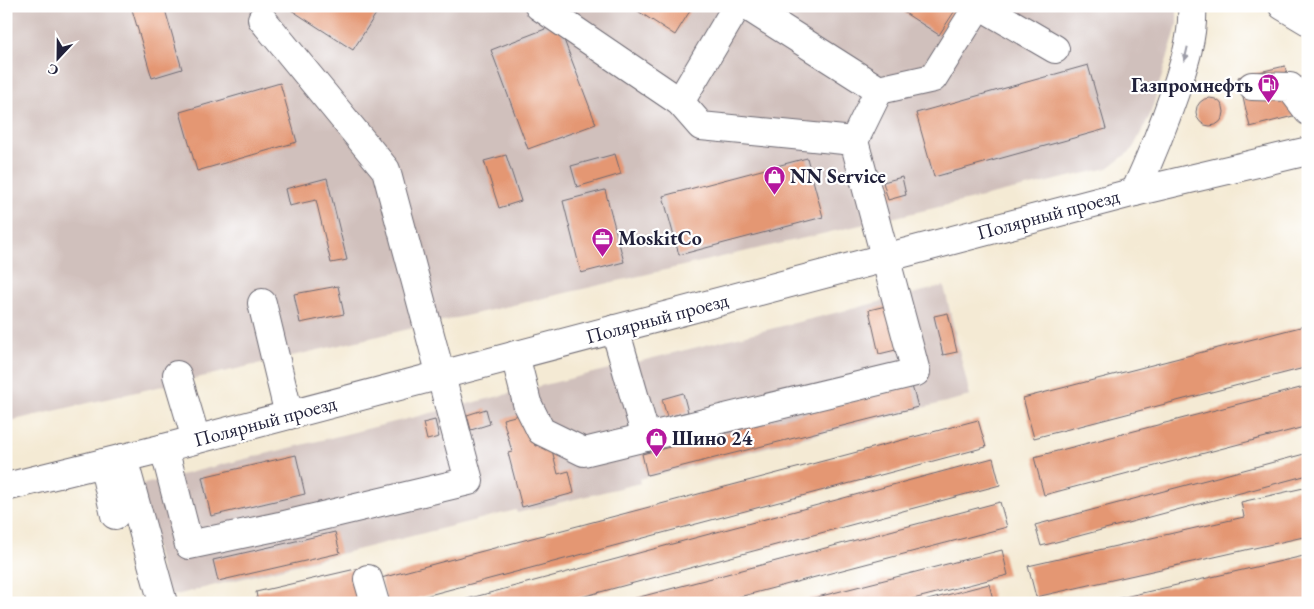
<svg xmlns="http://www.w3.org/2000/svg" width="1314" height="609" font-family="'EB Garamond',serif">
<rect width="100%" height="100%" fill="#fff"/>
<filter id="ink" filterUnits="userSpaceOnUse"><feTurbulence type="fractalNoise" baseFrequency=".02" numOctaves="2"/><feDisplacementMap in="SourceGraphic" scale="10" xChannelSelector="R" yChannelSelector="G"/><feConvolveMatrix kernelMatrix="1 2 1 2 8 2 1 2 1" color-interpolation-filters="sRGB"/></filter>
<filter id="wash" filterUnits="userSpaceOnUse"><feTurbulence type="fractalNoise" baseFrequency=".0096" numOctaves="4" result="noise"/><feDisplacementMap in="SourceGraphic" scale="20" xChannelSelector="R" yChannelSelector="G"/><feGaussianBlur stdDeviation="1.12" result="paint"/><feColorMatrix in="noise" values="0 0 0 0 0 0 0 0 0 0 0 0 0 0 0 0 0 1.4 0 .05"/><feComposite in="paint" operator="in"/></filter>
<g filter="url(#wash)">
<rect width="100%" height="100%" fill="#f4ead4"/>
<g fill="#d0c0bc">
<path d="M6,6H1177V26L1150,115L1132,150L1108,168L6,422Z"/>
<path d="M944,286L970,396L639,479L640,483L517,513L516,510L168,597L140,485Z"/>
</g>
<g id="blocks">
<g fill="#e49773">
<path d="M131,6H164L182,69L152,78Z"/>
<path d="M285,6H381L353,50Z"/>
<path d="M630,6H693L675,35Z"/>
<path d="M894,6H958L939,35Z"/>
<path d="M558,24L596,124L528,149L491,50Z"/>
<path d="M1088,65L1106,129L934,177L916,113Z"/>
<path d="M1285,66L1297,115L1250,127L1238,77Z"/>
<path d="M280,83L297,142L197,171L180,112Z"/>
<circle cx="1210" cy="112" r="14"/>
<path d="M615,154L621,174L577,187L571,166Z"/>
<path d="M506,155L521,201L499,208L484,161Z"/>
<path d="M807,158L823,217L679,255L663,196Z"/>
<path d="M902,177L906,195L888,200L883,182Z"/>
<path d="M327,178L347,260L331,263L316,200L289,206L285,189Z"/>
<path d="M605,190L624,262L581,273L563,201Z"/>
<path d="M338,286L344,314L300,323L294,294Z"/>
<path d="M890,305L900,349L879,354L869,310Z"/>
<path d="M948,313L957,352L943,355L934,316Z"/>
<path d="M1308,325V367L1034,438L1023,398Z"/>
<path d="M912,386L918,407L647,475L642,454Z"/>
<path d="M1308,386V426L1044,495L1034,457Z"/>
<path d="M683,393L688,412L667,417L662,399Z"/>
<path d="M486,409L490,424L471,430L467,415Z"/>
<path d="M527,413L535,446L550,442L558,474L569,471L574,493L522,507L508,453L512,452L503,419Z"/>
<path d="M435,420L439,437L427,440L423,423Z"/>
<path d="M978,420L986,447L399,603H387L381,578Z"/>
<path d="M1308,453V475L1041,546L1035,525Z"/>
<path d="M296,455L305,494L211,516L202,477Z"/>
<path d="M993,458L1000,485L559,603H452Z"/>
<path d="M1308,487V536L1036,597L1028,566L1244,517L1241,502Z"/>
<path d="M1000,502L1007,527L716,603H617Z"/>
<path d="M335,532L340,553L218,581L213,560Z"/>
<path d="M1002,550L1008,575L897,603H794Z"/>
<path d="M1308,555V600L1296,603H1108L1107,601Z"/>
<path d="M360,568L369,603H258L256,592Z"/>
<path d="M989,584L994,603H920V602Z"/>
</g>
</g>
</g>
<g filter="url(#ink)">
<use href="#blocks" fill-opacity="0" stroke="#6c6871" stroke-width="1"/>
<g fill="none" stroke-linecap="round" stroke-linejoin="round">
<defs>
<g id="minor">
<path d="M747,6L879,90L854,141"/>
<path d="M981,6L1055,49"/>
<path d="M1252,86L1290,87L1308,111"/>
<path d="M879,90L933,78L978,6"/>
<path d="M680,102L737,6"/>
<path d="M1135,192C1150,159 1163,127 1175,92C1184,65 1194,35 1192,6"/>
<path d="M262,303L289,415"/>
<path d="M615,329L646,437"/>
<path d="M515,355L527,403L541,431L584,452L916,372L854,141L701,126L680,102L539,6"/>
<path d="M177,375L196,439"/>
<path d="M164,448L189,545L280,526L469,481L386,170L262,19"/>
<path d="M123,458L163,603"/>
<path d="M103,463L115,515"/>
<path d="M6,487L164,448L1135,192L1308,151"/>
<path d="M368,579L375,603"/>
</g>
<path id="major" d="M1283,6L1308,21"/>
</defs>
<use href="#minor" stroke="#6c6871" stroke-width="30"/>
<use href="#major" stroke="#6c6871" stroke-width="30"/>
<use href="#minor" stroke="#fff" stroke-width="28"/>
<use href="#major" stroke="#fff" stroke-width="28"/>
</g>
<defs><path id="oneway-solid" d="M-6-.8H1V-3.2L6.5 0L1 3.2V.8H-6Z" transform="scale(1.25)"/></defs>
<use fill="#9c9ca7" href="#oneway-solid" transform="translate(1186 54) rotate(103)"/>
</g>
<defs>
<symbol id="fuel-pin" viewBox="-11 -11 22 30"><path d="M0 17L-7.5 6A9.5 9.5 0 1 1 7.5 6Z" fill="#b5179e" stroke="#fff"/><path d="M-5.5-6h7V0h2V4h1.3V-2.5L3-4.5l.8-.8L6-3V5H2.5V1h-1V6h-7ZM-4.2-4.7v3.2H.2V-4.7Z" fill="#fff"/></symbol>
<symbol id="shop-pin" viewBox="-11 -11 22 30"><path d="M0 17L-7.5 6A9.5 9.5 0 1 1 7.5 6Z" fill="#b5179e" stroke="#fff"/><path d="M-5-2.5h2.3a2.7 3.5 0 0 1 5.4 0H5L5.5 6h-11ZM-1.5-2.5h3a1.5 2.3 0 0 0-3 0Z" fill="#fff"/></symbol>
<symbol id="office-pin" viewBox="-11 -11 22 30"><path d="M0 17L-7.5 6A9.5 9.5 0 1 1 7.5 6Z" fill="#b5179e" stroke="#fff"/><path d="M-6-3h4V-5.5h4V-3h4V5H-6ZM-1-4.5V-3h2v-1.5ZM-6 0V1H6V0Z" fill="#fff"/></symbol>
</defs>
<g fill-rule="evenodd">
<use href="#fuel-pin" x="1256" y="72" width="25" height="34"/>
<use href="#shop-pin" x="762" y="164" width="25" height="34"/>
<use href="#office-pin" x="590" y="226" width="25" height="34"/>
<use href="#shop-pin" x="644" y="426" width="25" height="34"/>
</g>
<g text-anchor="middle" stroke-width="4.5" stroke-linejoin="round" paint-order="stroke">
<g font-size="20" font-weight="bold" fill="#22223b" stroke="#fff" text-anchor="start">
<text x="1253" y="92" text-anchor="end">Газпромнефть</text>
<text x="790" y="183">NN Service</text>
<text x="618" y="245">MoskitCo</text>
<text x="672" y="445">Шино 24</text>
</g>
<g font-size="20" fill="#22223b" stroke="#fff">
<text transform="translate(1048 214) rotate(-15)" y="7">Полярный проезд</text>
<text transform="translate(657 318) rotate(-15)" y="7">Полярный проезд</text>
<text transform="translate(265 421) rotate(-15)" y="7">Полярный проезд</text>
</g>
</g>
<rect width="1314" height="609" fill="none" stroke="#fff" stroke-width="25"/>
<g transform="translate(58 58) rotate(202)" stroke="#ffffff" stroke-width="4" paint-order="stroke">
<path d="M0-4L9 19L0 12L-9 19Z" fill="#22223b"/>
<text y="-8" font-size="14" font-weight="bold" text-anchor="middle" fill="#22223b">С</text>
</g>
</svg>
